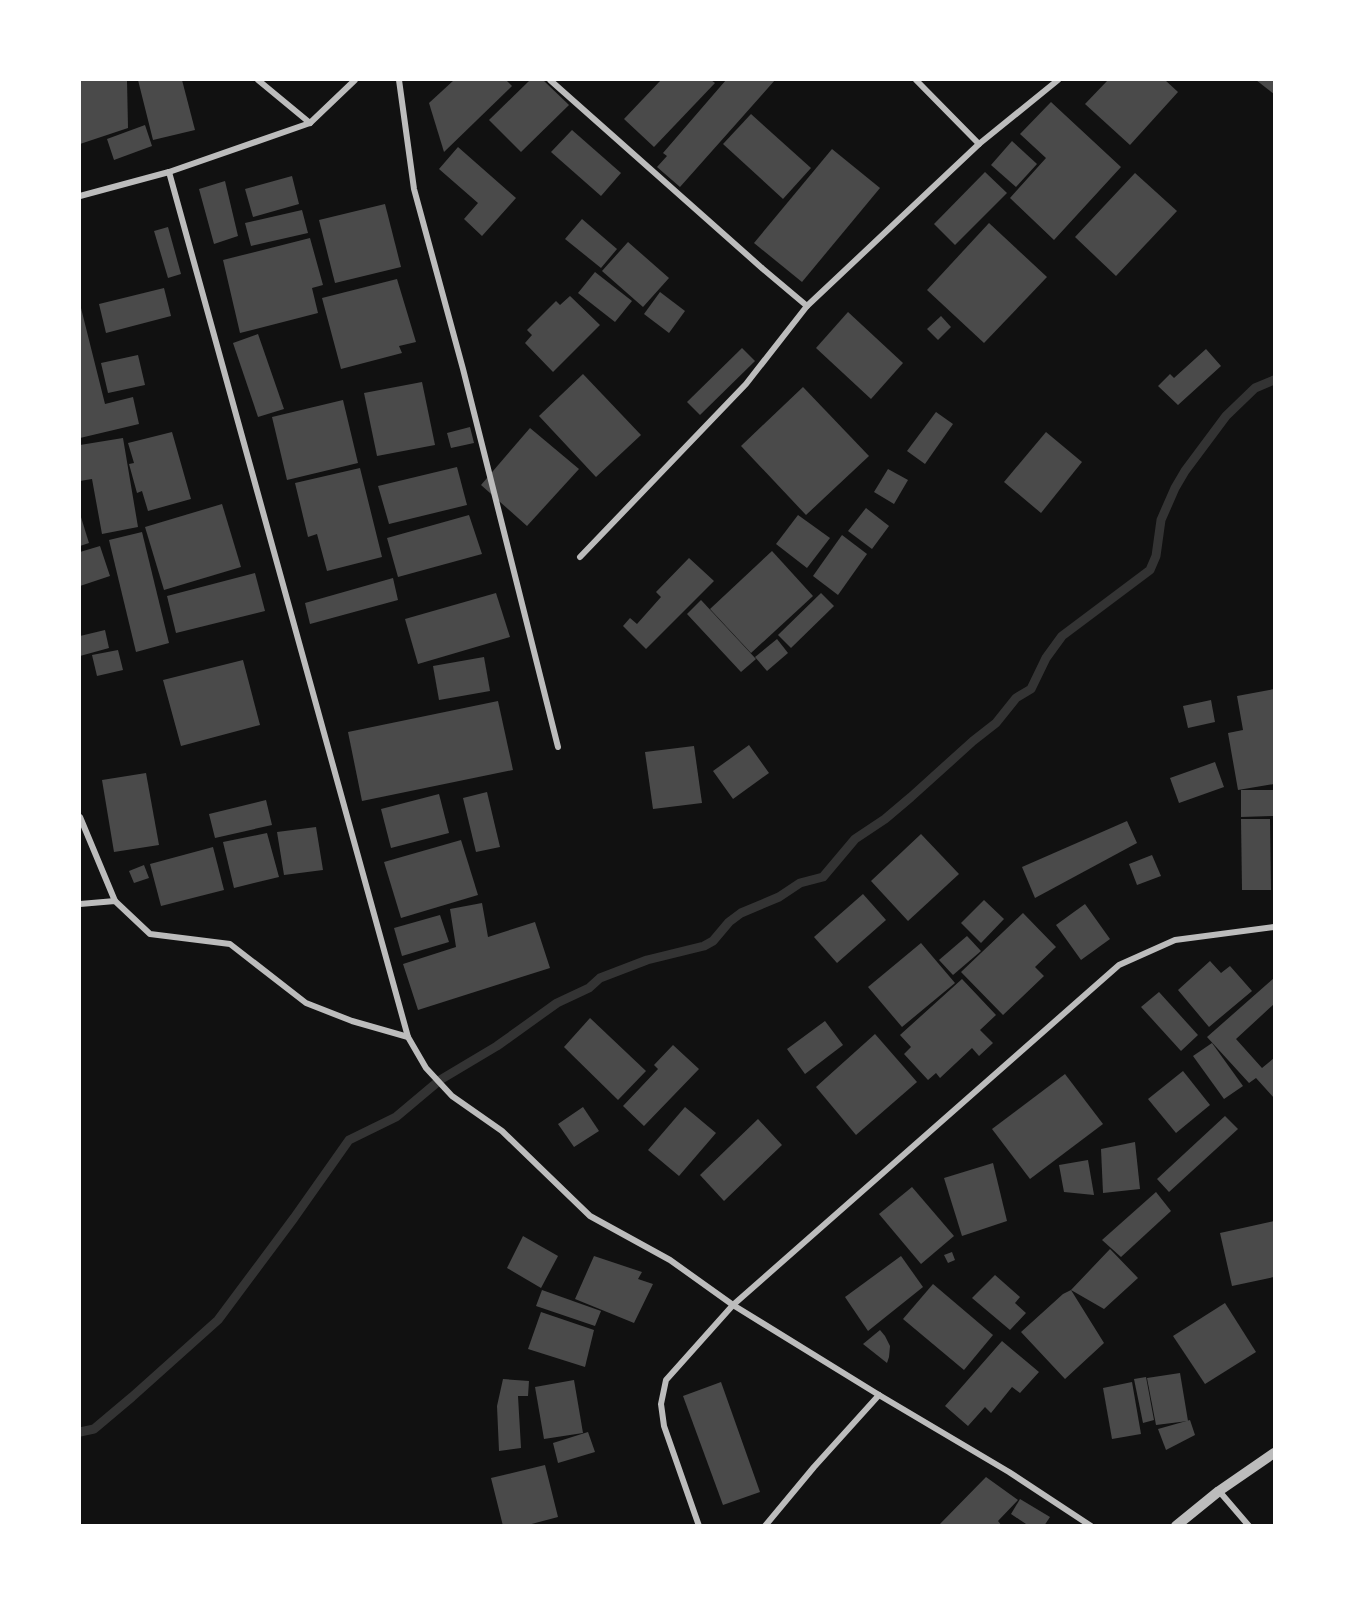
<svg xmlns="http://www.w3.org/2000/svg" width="1354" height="1605" font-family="Overpass,sans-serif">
<rect width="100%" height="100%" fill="#111"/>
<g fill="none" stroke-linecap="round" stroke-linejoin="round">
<path stroke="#333" stroke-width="9" d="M80,1432L94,1429L132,1397L218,1320L294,1218L349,1140L396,1117L440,1080L497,1046L557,1003L589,988L600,978L647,960L704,946L713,941L729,922L741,913L779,897L800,883L823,877L855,839L885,819L911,797L973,741L996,723L1016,698L1031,689L1046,658L1062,636L1150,570L1156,556L1161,520L1175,488L1185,471L1226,416L1255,388L1274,380"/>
</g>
<g fill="#4a4a4a">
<path d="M80,80H127L128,128L80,144Z"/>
<path d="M138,80H182L195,130L153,140Z"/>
<path d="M454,80H506L512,86L444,152L429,103Z"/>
<path d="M530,80H543L569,105L521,152L489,120Z"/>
<path d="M661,80H711L715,83L654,147L624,119Z"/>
<path d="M726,80H775L680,187L657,167L667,156L663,153Z"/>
<path d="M1108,80H1165L1178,92L1130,145L1085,104Z"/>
<path d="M1256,80H1274V94Z"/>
<path d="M1051,102L1121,167L1054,240L1010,198L1046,158L1020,134Z"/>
<path d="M751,114L811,168L783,199L723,144Z"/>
<path d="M145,125L152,146L114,160L107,139Z"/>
<path d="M572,130L621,173L601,196L551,152Z"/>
<path d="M1012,141L1037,164L1016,187L991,165Z"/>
<path d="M458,147L516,198L482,236L464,219L478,203L439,169Z"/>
<path d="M832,149L880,188L802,282L754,243Z"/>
<path d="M985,172L1007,193L955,245L934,224Z"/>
<path d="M1135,173L1177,211L1116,276L1075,237Z"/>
<path d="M292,176L299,204L253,217L245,189Z"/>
<path d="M225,181L238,236L214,244L199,189Z"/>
<path d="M385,204L401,267L335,283L319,220Z"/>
<path d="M302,210L308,233L251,246L245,223Z"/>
<path d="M582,219L617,249L601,268L565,239Z"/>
<path d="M989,223L1047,277L984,343L927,290Z"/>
<path d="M168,227L181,274L168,278L154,231Z"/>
<path d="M310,238L323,285L312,288L318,313L240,333L223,260Z"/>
<path d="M628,242L669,278L643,307L602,271Z"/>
<path d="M595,272L632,301L615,322L578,293Z"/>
<path d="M397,279L416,342L399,346L402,353L341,369L322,298Z"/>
<path d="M164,288L171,316L106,333L99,304Z"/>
<path d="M660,292L685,311L669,333L644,314Z"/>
<path d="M570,296L600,325L553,372L525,343L532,335L527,330L556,301L560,305Z"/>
<path d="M80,304L105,404L133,397L139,424L80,438Z"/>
<path d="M848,312L903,363L871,399L816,348Z"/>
<path d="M941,316L951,327L938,340L927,329Z"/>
<path d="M258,334L284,409L258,417L233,343Z"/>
<path d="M742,348L755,361L700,415L687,402Z"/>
<path d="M1206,349L1221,366L1178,405L1158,386L1170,374L1174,378Z"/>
<path d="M138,355L145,385L108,393L101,363Z"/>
<path d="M583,374L641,435L596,477L539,416Z"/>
<path d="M422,382L435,445L377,456L364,393Z"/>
<path d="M803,387L869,456L806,515L741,446Z"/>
<path d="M343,400L358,463L287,480L272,417Z"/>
<path d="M936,412L953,424L925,464L907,451Z"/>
<path d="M470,427L474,443L451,448L447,433Z"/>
<path d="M530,428L579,469L527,526L481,485Z"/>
<path d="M172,432L191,499L148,511L142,491L137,493L129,464L134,463L128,443Z"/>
<path d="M1046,432L1082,462L1041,513L1004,482Z"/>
<path d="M123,438L138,527L102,534L92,479L80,481V445Z"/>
<path d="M457,467L467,505L389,524L378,486Z"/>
<path d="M360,468L382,557L327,571L317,534L308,537L295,483Z"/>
<path d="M888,469L908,480L894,504L874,492Z"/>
<path d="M222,504L241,567L164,590L145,527Z"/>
<path d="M866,508L889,526L872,549L848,531Z"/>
<path d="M80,514L89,543L80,546Z"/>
<path d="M469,515L482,554L398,577L387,538Z"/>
<path d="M798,515L830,538L807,568L776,544Z"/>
<path d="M142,532L169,643L136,652L109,540Z"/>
<path d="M842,535L867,554L838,595L813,576Z"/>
<path d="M100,546L110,576L80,586V552Z"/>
<path d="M772,551L813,596L751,653L710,609Z"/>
<path d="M689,558L714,581L646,649L623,626L630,618L637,624L661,597L656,592Z"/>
<path d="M255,573L265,611L176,633L167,596Z"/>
<path d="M393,578L398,600L310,624L305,603Z"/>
<path d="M496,593L510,637L418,664L405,619Z"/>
<path d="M821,593L834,606L791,648L778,635Z"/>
<path d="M701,600L756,659L741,672L687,614Z"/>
<path d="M105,630L109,648L80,656V636Z"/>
<path d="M777,639L788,653L767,671L755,657Z"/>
<path d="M118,650L123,670L97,676L92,655Z"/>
<path d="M484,657L490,691L439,700L433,666Z"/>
<path d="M243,660L260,725L181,746L163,680Z"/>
<path d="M1274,689V784L1238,790L1228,733L1243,730L1237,696Z"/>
<path d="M1211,700L1215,722L1188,728L1183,706Z"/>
<path d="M498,701L513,770L362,801L348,732Z"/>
<path d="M749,745L769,773L733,799L713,771Z"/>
<path d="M694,746L702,803L653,809L645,752Z"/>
<path d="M1215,762L1224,787L1179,803L1170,778Z"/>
<path d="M146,773L159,845L114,852L102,780Z"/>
<path d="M1241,790H1274V816L1241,817Z"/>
<path d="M487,792L500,847L476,852L463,798Z"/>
<path d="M439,794L449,833L391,848L381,809Z"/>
<path d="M266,800L272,825L215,838L209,814Z"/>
<path d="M1241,819H1270L1271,890H1242Z"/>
<path d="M1127,821L1137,843L1035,898L1022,867Z"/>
<path d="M316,827L323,870L284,875L277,832Z"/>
<path d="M267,833L279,877L234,888L223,842Z"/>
<path d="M921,834L959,874L908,921L871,881Z"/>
<path d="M461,840L478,895L401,918L384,862Z"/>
<path d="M213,847L224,890L161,906L150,864Z"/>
<path d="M1152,855L1161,876L1137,885L1129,864Z"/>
<path d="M144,865L149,878L134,883L129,871Z"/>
<path d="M863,894L886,920L837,963L814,937Z"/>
<path d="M984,900L1004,919L981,943L961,923Z"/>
<path d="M482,903L488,937L535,922L550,968L418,1010L403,964L456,947L450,909Z"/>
<path d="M1085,904L1110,939L1081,960L1056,925Z"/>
<path d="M1023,913L1056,947L1035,967L1044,976L1003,1015L961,972Z"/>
<path d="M440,915L449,942L402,956L394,928Z"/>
<path d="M967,936L981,951L953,975L939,960Z"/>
<path d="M921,943L955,983L902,1027L868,987Z"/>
<path d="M1210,961L1221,973L1230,966L1252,991L1209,1027L1178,990Z"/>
<path d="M1274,978V1004L1236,1039L1262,1068L1274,1058V1098L1256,1078L1249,1083L1207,1037Z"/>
<path d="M962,979L996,1015L980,1030L993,1043L979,1056L972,1048L940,1078L936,1073L928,1080L904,1054L911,1047L900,1035Z"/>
<path d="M1159,992L1198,1035L1181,1051L1141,1007Z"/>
<path d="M590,1018L646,1071L618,1100L564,1047Z"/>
<path d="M825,1021L843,1045L805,1074L787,1049Z"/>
<path d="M875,1034L917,1082L856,1135L816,1087Z"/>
<path d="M1212,1043L1243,1086L1224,1099L1193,1056Z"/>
<path d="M673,1045L699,1069L644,1126L623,1106L658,1069L654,1065Z"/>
<path d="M1183,1071L1210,1105L1176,1133L1148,1099Z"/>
<path d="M1065,1074L1103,1124L1030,1179L992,1129Z"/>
<path d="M583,1107L599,1131L574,1147L558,1124Z"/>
<path d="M685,1107L716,1133L679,1176L648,1150Z"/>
<path d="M1225,1116L1238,1129L1169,1192L1157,1179Z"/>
<path d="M758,1119L782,1145L724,1201L700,1175Z"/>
<path d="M1135,1142L1140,1189L1103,1193L1101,1149Z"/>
<path d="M1088,1160L1094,1195L1064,1192L1059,1165Z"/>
<path d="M993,1163L1007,1221L962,1236L944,1178Z"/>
<path d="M912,1187L954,1236L921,1264L879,1214Z"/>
<path d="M1156,1192L1171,1211L1121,1257L1102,1240Z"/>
<path d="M1274,1221V1277L1232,1286L1220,1233Z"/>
<path d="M523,1236L558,1256L541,1288L507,1268Z"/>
<path d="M1110,1249L1138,1278L1104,1309L1071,1290L1104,1343L1065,1379L1021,1332L1063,1294L1071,1290Z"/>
<path d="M952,1252L955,1260L948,1263L944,1255Z"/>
<path d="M594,1256L642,1272L638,1279L653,1284L634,1323L575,1299Z"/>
<path d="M901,1256L923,1287L868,1331L845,1297Z"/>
<path d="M995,1275L1020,1297L1015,1303L1026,1313L1010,1330L972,1298Z"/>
<path d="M933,1284L993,1335L964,1370L903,1319Z"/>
<path d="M542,1290L601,1311L595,1326L536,1306Z"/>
<path d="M1225,1303L1256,1352L1205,1384L1173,1336Z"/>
<path d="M541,1312L594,1330L585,1367L528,1349Z"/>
<path d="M880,1330L885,1336L890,1346L889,1357L887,1363L863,1344Z"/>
<path d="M1002,1341L1039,1372L1020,1393L1012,1387L991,1413L985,1407L968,1426L945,1406Z"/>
<path d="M1180,1373L1188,1421L1156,1425L1147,1378Z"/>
<path d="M1146,1377L1154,1420L1143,1423L1134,1379Z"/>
<path d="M503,1379L529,1381L528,1396H518L521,1448L499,1451L497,1406Z"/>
<path d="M574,1380L583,1433L544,1439L535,1387Z"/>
<path d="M721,1382L760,1492L723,1505L683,1396Z"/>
<path d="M1132,1382L1141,1434L1112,1439L1103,1388Z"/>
<path d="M1190,1420L1195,1435L1166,1450L1158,1429Z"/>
<path d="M588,1432L595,1452L558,1463L553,1443Z"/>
<path d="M545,1465L558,1517L524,1526H503L491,1478Z"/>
<path d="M986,1477L1018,1500L998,1521L1002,1526H938Z"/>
<path d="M1020,1499L1050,1517L1044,1526H1029L1011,1514Z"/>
</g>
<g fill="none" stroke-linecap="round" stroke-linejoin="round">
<g stroke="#bcbcbc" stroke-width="6">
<path d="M258,80L310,123"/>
<path d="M399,80L414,189L463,369L558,747"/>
<path d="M550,80L763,269L807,306"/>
<path d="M916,80L979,144"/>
<path d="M169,172L408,1037"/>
<path d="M80,196L169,172L310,123L355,80"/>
<path d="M580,557L746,384L807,306L979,144L1058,80"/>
<path d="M80,817L115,901"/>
<path d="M80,904L115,901L150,934L230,944L306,1003L352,1021L408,1037L426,1068L452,1096L502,1131L590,1216L670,1260L733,1305L879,1395L1009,1472L1091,1526"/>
<path d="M1219,1491L1249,1526"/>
<path d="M699,1526L664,1426L661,1404L666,1380L733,1305L1119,965L1175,940L1274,927"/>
<path d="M765,1526L814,1467L879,1395"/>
</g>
<path stroke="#bcbcbc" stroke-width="10" d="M1176,1526L1219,1491L1274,1453"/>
</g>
<rect width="1354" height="1605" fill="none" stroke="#ffffff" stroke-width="162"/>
</svg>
